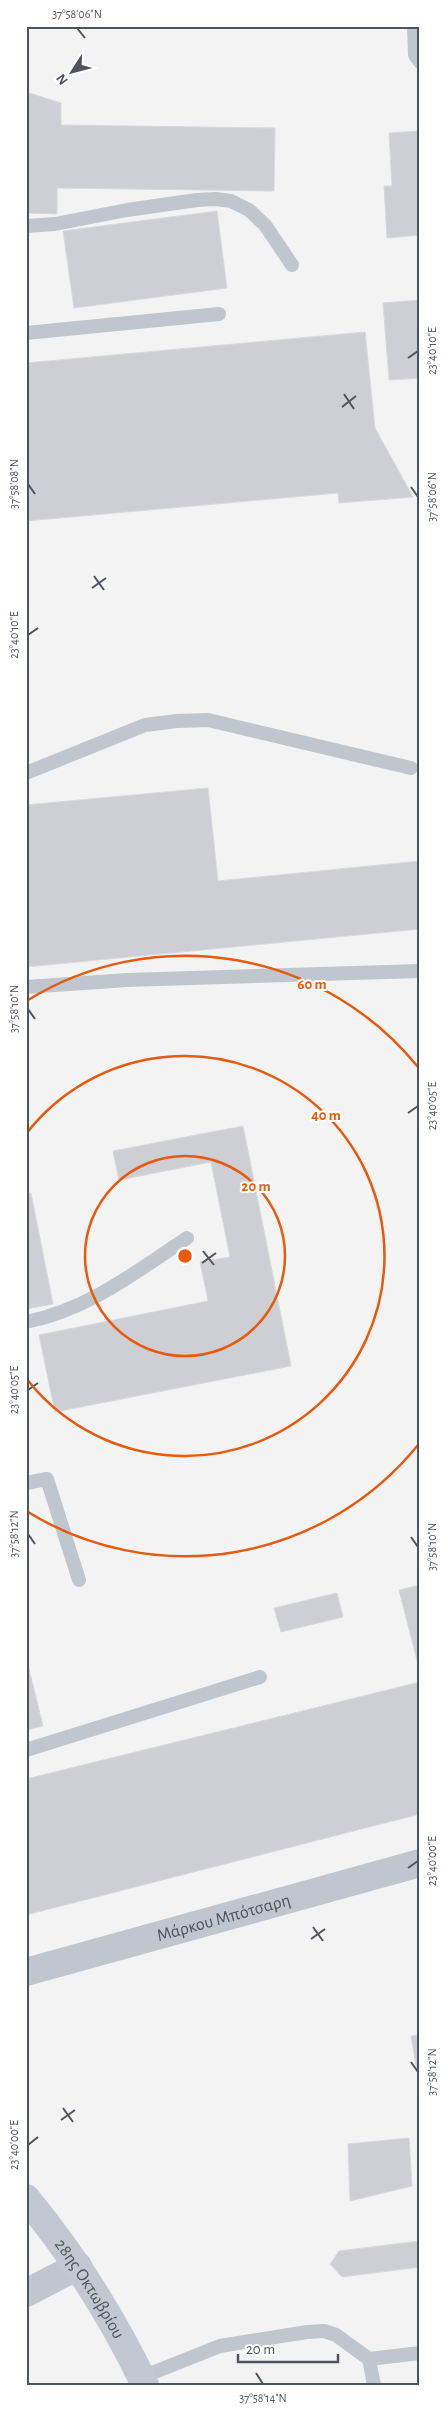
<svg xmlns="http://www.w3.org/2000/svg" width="446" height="2411" font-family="'Alegreya Sans',sans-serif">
<rect width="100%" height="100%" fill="#f4f3f3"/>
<g fill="#cdcfd4" stroke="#d8d9dd">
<path d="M26,92L61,103V125L275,128L274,191L57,188V214L26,213Z"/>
<path d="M420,131V235L387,238L384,186H392L389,133Z"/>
<path d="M217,211L227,288L74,308L63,231Z"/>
<path d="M420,300V378L389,380L383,303Z"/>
<path d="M365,332L375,428L413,497L339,503L338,493L26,521V363Z"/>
<path d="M208,788L218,881L420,861V929L26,967V805Z"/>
<path d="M243,1126L291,1366L55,1412L39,1335L208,1301L200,1262L230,1257L211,1162L119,1180L113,1151Z"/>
<path d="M31,1193L53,1304L26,1309V1194Z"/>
<path d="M420,1585V1672L399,1590Z"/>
<path d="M337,1593L343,1617L281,1632L274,1608Z"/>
<path d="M26,1665H28L43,1726L26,1730Z"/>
<path d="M420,1682V1814L26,1915V1779Z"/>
<path d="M420,2035V2088L411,2036Z"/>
<path d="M409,2138L412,2186L350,2201L348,2144Z"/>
<path d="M420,2241V2267L342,2277L330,2264L339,2251Z"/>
</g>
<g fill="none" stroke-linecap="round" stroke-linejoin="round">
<g stroke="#c0c6cd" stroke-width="14">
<path d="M414,26L415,55L420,62"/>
<path d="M26,226L55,224L127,210L197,200L215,199L231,201L249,210L265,225L292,265"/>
<path d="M26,333L219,314"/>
<path d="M26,773L145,725L177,721L208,720L411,768"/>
<path d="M26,987L127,980L420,971"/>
<path d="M26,1322C87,1310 136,1272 187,1238"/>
<path d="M26,1483L47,1479L79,1580"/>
<path d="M26,1750L260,1677"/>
<path d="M369,2359L420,2353"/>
<path d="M142,2377L220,2346L307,2332L324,2331L336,2335L369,2359L374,2385"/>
</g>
<g stroke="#c0c6cd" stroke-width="28">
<path id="s1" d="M26,1972L420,1863"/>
<path d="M26,2293L78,2266"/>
</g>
<path stroke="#c1c8d1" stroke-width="28" id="s2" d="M26,2198C74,2256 113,2318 145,2385"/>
</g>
<path fill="none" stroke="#4d545e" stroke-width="2" d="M77,28L85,38M408,358L418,351M344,394L354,409M342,407L356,396M28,484L35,494M411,487L418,497M94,576L104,590M92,588L106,578M28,635L38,628M28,1009L35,1019M408,1113L418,1106M203,1251L214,1265M202,1263L216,1253M28,1390L38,1383M28,1534L35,1544M411,1537L418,1547M408,1868L418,1861M313,1927L323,1941M311,1939L325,1929M411,2062L418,2072M63,2108L73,2122M61,2120L75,2110M28,2145L38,2137M256,2373L263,2384"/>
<g fill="none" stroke="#e8590c" stroke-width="2.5">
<circle cx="185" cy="1256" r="100"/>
<path d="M26 1134A200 200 0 1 1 26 1378"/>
<path d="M418 1445A300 300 0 0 1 28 1512M28 1000A300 300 0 0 1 418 1067"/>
</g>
<g text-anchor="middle" stroke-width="4" stroke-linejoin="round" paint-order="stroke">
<g font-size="18" fill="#4d545e" stroke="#fff">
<text dy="6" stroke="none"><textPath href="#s1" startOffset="205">Μάρκου Μπότσαρη</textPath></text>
<text dy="6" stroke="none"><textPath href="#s2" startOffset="111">28ης Οκτωβρίου</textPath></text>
</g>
</g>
<circle cx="185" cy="1256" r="8" fill="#e8590c" stroke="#fff" stroke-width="2.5"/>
<g font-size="15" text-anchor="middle" font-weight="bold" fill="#e8590c" stroke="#fff" stroke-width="4" stroke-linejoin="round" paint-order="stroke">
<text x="312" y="989">60 m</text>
<text x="326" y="1120">40 m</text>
<text x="256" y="1191">20 m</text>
</g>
<rect width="446" height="2411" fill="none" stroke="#ffffff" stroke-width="55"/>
<g transform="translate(72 72) rotate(234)" stroke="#ffffff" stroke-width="4" paint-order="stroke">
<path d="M0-4L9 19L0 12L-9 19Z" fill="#4d545e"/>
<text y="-8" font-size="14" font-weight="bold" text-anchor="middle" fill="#4d545e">N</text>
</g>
<path d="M238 2354v8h100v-8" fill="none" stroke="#4d545e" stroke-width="2.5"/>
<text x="246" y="2354" font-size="15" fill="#4d545e" stroke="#ffffff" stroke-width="4" paint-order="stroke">20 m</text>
<rect x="28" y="28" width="390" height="2356" fill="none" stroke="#4d545e" stroke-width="2"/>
<g font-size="12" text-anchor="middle" fill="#4d545e">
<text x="77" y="18">37°58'06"N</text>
<text transform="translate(432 351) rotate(-90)" y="4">23°40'10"E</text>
<text transform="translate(14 484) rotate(-90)" y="4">37°58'08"N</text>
<text transform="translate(432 497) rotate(-90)" y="4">37°58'06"N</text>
<text transform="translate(14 635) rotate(-90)" y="4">23°40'10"E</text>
<text transform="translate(14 1009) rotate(-90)" y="4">37°58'10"N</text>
<text transform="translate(432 1106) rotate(-90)" y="4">23°40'05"E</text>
<text transform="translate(14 1390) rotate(-90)" y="4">23°40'05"E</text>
<text transform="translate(14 1534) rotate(-90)" y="4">37°58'12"N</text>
<text transform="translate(432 1547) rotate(-90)" y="4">37°58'10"N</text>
<text transform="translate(432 1861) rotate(-90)" y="4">23°40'00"E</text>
<text transform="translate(432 2072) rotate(-90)" y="4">37°58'12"N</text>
<text transform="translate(14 2145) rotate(-90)" y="4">23°40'00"E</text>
<text x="263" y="2402">37°58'14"N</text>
</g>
</svg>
